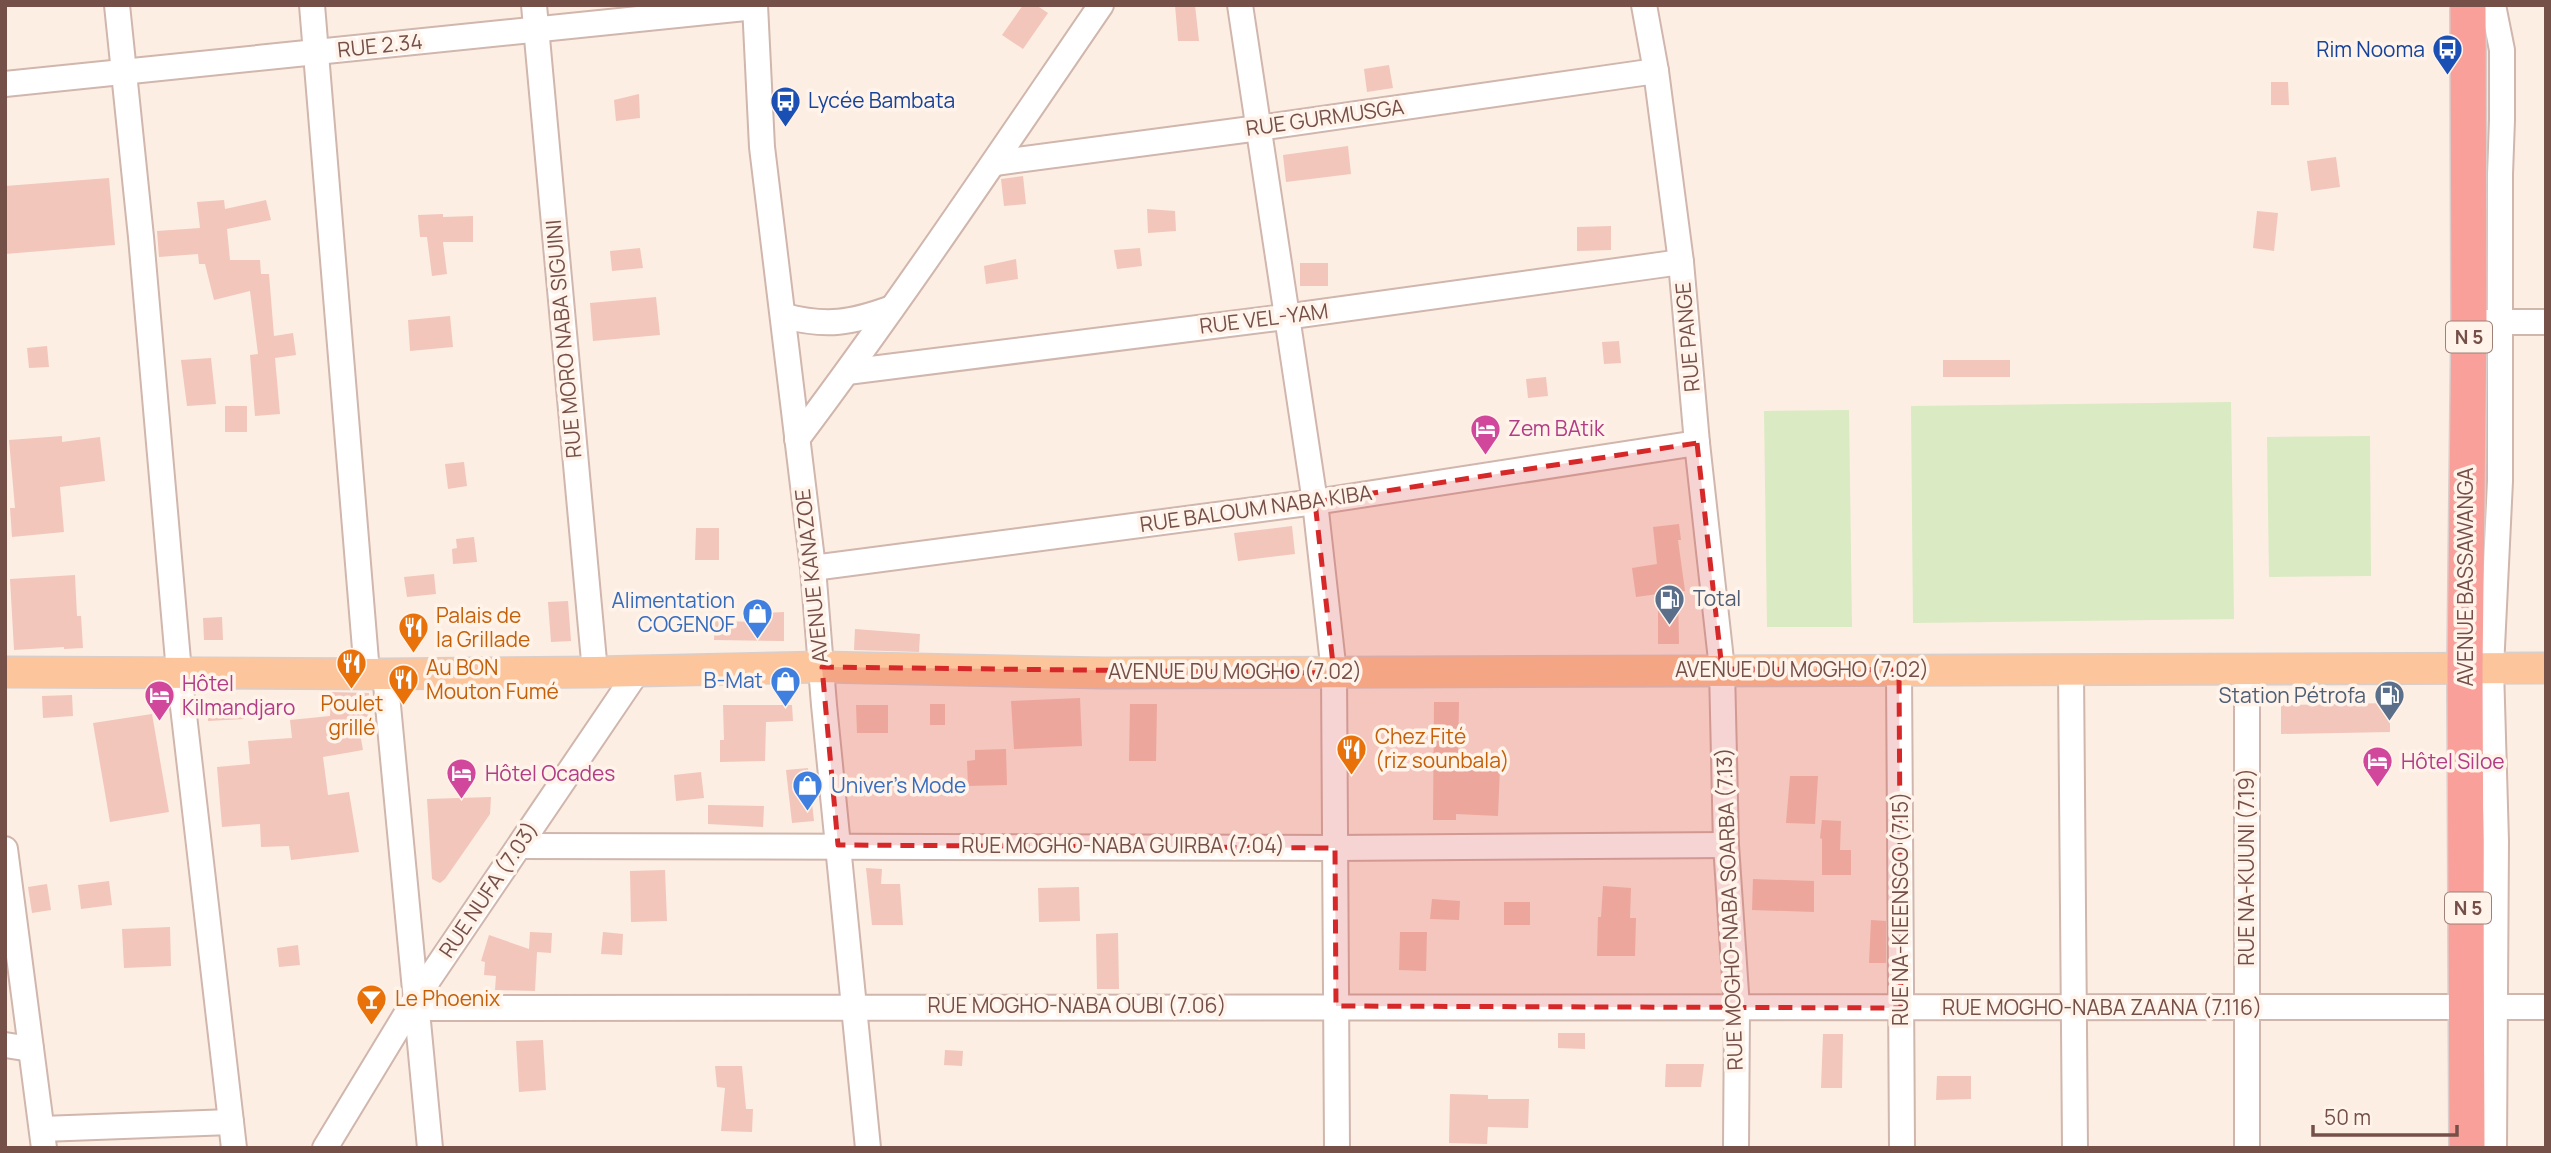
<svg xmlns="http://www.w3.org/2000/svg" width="2551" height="1153" font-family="Manrope,sans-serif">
<rect width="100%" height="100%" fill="#fceee3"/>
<g fill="#daeac2">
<path d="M2231,402L2234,619L1913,623L1911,406Z"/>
<path d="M1849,410L1852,627H1767L1764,411Z"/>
<path d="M2370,436L2371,576L2269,577L2267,437Z"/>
</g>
<g fill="#f2c6ba">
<path d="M1023,5H1036L1048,13L1023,49L1002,35Z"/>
<path d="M1175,5H1195L1199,41H1178Z"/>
<path d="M1389,65L1393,88L1367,92L1364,69Z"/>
<path d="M2271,82H2288L2289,105H2271Z"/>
<path d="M639,94L640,118L616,121L614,100Z"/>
<path d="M1348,146L1351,174L1286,182L1283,155Z"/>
<path d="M2336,157L2340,187L2311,191L2307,161Z"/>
<path d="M1023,176L1026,204L1004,206L1001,179Z"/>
<path d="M109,178L115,245L5,254V186Z"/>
<path d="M224,200L225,209L266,200L271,220L227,229L230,260H260L261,274H269L274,336L293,333L296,355L275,358L280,414L255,416L250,355L258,354L250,291L214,300L205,264H199L198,254L159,257L157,231L200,228L197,202Z"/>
<path d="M1147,209L1175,211L1176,231L1148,233Z"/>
<path d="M2257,211L2278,213L2274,251L2253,248Z"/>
<path d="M443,214V217L473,216V242H443L447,274L432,276L427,237H420L418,215Z"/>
<path d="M1611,226V250L1577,251V227Z"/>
<path d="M640,248L643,268L612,271L610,251Z"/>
<path d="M1140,248L1142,266L1117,269L1114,250Z"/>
<path d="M1016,259L1018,279L986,284L984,266Z"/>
<rect x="1300" y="263" width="28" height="23"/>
<path d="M656,297L660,335L593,341L590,303Z"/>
<path d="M450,316L453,347L410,351L408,320Z"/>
<path d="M1619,341L1621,363L1604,364L1602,342Z"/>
<path d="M47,346L49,367L29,368L27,348Z"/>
<path d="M211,358L216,404L187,406L181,360Z"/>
<rect x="1943" y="360" width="67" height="17"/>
<path d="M1546,377L1548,396L1528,398L1526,379Z"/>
<rect x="225" y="406" width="22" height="26"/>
<path d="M62,436V442L100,437L105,481L60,487L64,532L12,537L10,508H15L9,440Z"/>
<path d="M464,462L467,486L448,489L445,464Z"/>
<path d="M1679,524L1681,540H1678L1685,591L1678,592L1679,644H1658V594L1636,597L1632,568L1657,564L1653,527Z"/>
<path d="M1292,526L1295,554L1238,561L1234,533Z"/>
<path d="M696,528H719V560H695Z"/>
<path d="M474,537L477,562L453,564L452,549L457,548L456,539Z"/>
<path d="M434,574L436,594L407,597L404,577Z"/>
<path d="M75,575L77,616H81L83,648L64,649V647L14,650L10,579Z"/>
<path d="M568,601L571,641L551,642L548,602Z"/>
<path d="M784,612V641L714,640L715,621L762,622V613Z"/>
<path d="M222,617L223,640H204L203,618Z"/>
<path d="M855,629L920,634L919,652L854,650Z"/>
<path d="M331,692L369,693L368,717L357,716L363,750L323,757L328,795L349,792L359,852L291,860L289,846L261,847L260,824L222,827L217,767L250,764L248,741L292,738L290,720L330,716Z"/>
<path d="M72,695L73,716L43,718L42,696Z"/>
<path d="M1080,698L1082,746L1014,749L1011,701Z"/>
<path d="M243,700L244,719L208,721V701Z"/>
<path d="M1434,702H1459L1458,765L1500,767L1498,816L1456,814V820H1433Z"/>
<path d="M2390,703V732L2281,734V705Z"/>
<rect x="930" y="704" width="15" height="21"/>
<path d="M1130,704H1157L1156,761H1129Z"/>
<path d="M723,705H792L793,721L766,722L765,761L720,762V740H724Z"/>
<path d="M856,705H888V733H857Z"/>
<path d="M152,714L169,812L110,822L93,723Z"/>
<path d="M1006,749L1007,785L968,786L967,761L975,760V750Z"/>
<path d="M808,768L814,821L792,823L786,770Z"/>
<path d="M701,772L704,798L676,801L674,775Z"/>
<path d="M1790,776H1818L1815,824L1786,823Z"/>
<path d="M491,797L490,814L445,879L440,883L432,879L427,799Z"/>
<path d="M708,805L764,806L763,827L708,824Z"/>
<path d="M1822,820L1841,821L1840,850H1851V875H1822V839L1820,838Z"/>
<path d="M866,868L882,869L881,884H900L903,925H872Z"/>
<path d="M665,870L667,921L631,922L630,871Z"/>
<path d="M1753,879L1814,881V912L1752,910Z"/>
<path d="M109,881L112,905L81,909L78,885Z"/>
<path d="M47,884L51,910L32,913L28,887Z"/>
<path d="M1603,886L1631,888L1630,918H1636L1635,956H1597L1598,917H1601Z"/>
<path d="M1079,887L1080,921L1039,922L1038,888Z"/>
<path d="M1432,899L1460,901L1459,920L1430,919Z"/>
<rect x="1504" y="902" width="26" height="23"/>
<path d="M1871,920L1886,921V963H1869Z"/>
<path d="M170,927L171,966L124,968L122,929Z"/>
<path d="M530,932L552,933L551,953L537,952L535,991L495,990L496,976L484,975L485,962L481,961L489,935L529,949Z"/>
<path d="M603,932L623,934L622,955L601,954Z"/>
<path d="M1400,932H1427L1426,971L1399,970Z"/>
<path d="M1118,933L1119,989H1097L1096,934Z"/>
<path d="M298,945L300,965L279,967L277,948Z"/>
<path d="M1558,1033H1585V1049L1558,1048Z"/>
<path d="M1823,1034H1843L1842,1088H1821Z"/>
<path d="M543,1040L546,1090L519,1092L516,1041Z"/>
<path d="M945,1050L963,1051L962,1066L944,1065Z"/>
<path d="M1666,1064H1704L1701,1087H1665Z"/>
<path d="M715,1066H742L746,1109H753L752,1132L721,1131L725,1088L717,1087Z"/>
<path d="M1937,1076H1971V1099L1936,1100Z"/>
<path d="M1450,1094L1488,1095V1099H1529L1528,1128L1488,1127L1487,1144L1449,1143Z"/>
</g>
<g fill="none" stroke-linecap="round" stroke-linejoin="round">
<defs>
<g id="minor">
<path d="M117,5L141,237L179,672L234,1148"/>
<path d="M312,5L367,673"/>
<path d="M534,5L595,672"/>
<path d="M755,5L762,147L813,568L824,705L868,1148"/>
<path d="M1240,5L1315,502L1334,673L1337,1148"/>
<path d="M1644,5L1656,71L1681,262L1697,443L1722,669L1726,845L1737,1008L1736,1148"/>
<path d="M2493,5L2502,50V120L2500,174V481L2491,668L2496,841L2494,1148"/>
<path d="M5,84L755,7"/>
<path d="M995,163L1259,128L1656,71"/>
<path d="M784,316C827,327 851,323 892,308"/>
<path d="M2484,322H2546"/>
<path d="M847,372L1285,317L1681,262"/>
<path d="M797,439C903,298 1001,151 1101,5"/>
<path d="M813,568L1315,502L1697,443"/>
<path d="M1899,670L1902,1148"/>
<path d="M2247,670V1148"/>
<path d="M2071,671L2075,1148"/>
<path d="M385,674L430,1148"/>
<path d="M520,846L1335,848L1726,845"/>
<path d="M5,849L44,1148"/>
<path d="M418,1008L2546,1007"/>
<path d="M5,1045L31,1049"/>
<path d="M42,1129L231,1122"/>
<path d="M325,1148L416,998L637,672"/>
</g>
<path id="major" d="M5,672L385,674L595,672L822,667L1103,673L2546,668"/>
<path id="highway" d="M2467,1148L2465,669L2469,322L2468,5"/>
</defs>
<use href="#minor" stroke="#d0b6ad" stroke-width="28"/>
<use href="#major" stroke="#d8cecc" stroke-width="33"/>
<use href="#highway" stroke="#d8cecc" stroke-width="38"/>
<use href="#minor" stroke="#fff" stroke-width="24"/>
<use href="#major" stroke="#fcc59b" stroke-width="30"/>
<use href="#highway" stroke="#f8a099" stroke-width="35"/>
</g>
<path fill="#d62828" fill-opacity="0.2" stroke="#d62828" stroke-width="5" stroke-dasharray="14 9" stroke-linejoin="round" d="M1697,443L1722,669L1899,670L1901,1008L1336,1006L1335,848L838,845L822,667L1334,673L1315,502Z"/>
<defs>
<symbol id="bus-pin" viewBox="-11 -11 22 30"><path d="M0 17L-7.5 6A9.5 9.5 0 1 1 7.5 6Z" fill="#1a4fb4" stroke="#fff3ea"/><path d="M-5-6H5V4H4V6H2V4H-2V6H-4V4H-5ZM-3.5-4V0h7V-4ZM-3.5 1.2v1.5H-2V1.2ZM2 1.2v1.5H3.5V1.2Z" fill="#fff"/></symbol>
<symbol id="hotel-pin" viewBox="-11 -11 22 30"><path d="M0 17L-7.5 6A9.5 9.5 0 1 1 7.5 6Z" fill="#d1479c" stroke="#fff3ea"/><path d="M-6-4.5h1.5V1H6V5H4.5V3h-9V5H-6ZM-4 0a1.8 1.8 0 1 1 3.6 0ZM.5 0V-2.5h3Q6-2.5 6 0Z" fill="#fff"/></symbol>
<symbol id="fuel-pin" viewBox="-11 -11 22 30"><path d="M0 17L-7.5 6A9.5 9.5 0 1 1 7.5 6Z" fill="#5c6f8a" stroke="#fff3ea"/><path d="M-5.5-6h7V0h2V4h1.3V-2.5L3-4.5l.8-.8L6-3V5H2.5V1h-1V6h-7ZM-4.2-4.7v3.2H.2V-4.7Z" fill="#fff"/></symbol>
<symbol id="shop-pin" viewBox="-11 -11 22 30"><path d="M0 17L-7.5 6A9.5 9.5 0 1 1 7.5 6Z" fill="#3f7fe0" stroke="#fff3ea"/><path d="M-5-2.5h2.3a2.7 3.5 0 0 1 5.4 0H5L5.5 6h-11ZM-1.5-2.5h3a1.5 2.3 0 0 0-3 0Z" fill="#fff"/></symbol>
<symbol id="restaurant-pin" viewBox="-11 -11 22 30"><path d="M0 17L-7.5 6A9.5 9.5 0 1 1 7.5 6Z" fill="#e8710a" stroke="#fff3ea"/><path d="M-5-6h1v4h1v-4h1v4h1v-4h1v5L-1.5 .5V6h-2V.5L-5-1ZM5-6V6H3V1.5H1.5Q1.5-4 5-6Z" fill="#fff"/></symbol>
<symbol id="bar-pin" viewBox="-11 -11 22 30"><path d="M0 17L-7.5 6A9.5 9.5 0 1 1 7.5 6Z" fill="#e8710a" stroke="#fff3ea"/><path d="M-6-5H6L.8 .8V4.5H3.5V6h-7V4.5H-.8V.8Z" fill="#fff"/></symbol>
</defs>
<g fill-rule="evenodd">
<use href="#bus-pin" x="2430" y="32" width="35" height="47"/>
<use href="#bus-pin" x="768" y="84" width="35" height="47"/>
<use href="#hotel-pin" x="1468" y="412" width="35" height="47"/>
<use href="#fuel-pin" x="1652" y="582" width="35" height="47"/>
<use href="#shop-pin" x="740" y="596" width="35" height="47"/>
<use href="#restaurant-pin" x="396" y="610" width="35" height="47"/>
<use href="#restaurant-pin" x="334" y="646" width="35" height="47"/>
<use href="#restaurant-pin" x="386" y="662" width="35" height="47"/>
<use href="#shop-pin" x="768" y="664" width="35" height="47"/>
<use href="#hotel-pin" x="142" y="678" width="35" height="47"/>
<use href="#fuel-pin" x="2372" y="678" width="35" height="47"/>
<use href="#restaurant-pin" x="1334" y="732" width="35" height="47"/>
<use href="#hotel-pin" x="2360" y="744" width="35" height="47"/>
<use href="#hotel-pin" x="444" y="756" width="35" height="47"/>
<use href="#shop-pin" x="790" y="768" width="35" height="47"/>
<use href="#bar-pin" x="354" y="982" width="35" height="47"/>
</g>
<g text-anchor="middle" stroke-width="7" stroke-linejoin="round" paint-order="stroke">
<g fill="#fff3ea" stroke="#9e8179" stroke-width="2">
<rect x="2446" y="321.5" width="46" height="31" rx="5"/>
<rect x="2445" y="892.5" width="46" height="31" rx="5"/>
</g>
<g font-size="19" font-weight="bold" fill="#755049">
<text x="2469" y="344">N 5</text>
<text x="2468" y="915">N 5</text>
</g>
<g font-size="21" fill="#755049" stroke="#fff3ea">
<text transform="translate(380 46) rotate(-6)" y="7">RUE 2.34</text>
<text transform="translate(1325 118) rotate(-8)" y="7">RUE GURMUSGA</text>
<text transform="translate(1264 319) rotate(-7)" y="7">RUE VEL-YAM</text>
<text transform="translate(1688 337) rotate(-95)" y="7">RUE PANGE</text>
<text transform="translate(564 339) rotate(-95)" y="7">RUE MORO NABA SIGUINI</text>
<text transform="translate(1256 509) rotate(-8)" y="7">RUE BALOUM NABA KIBA</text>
<text transform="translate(812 576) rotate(-96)" y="7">AVENUE KANAZOE</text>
<text transform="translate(2466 577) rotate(-90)" y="7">AVENUE BASSAWANGA</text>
<text x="1802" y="677">AVENUE DU MOGHO (7.02)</text>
<text x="1235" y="679">AVENUE DU MOGHO (7.02)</text>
<text x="1123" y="853">RUE MOGHO-NABA GUIRBA (7.04)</text>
<text transform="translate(2247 867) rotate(-90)" y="7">RUE NA-KUUNI (7.19)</text>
<text transform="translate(489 890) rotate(-56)" y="7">RUE NUFA (7.03)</text>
<text transform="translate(1730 909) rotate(-92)" y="7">RUE MOGHO-NABA SOARBA (7.13)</text>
<text transform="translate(1901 909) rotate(-90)" y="7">RUE NA-KIEENSGO (7.15)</text>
<text x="1077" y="1013">RUE MOGHO-NABA OUBI (7.06)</text>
<text x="2102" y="1015">RUE MOGHO-NABA ZAANA (7.116)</text>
</g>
<g font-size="21" fill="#164399" stroke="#fff3ea" text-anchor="end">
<text x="2425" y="57">Rim Nooma</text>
<text x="808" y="108" text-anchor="start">Lycée Bambata</text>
</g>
<g font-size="21" fill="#b23c85" stroke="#fff3ea" text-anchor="start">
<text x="1508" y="436">Zem BAtik</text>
<text x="182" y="691">Hôtel<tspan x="182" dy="24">Kilmandjaro</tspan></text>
<text x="2401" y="769">Hôtel Siloe</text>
<text x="485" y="781">Hôtel Ocades</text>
</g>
<g font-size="21" fill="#4e5e75" stroke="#fff3ea" text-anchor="start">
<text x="1693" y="606">Total</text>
<text x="2366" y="703" text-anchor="end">Station Pétrofa</text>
</g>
<g font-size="21" fill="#366cbe" stroke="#fff3ea" text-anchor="end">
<text x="735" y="608">Alimentation<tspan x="735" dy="24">COGENOF</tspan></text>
<text x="763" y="688">B-Mat</text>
<text x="831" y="793" text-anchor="start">Univer's Mode</text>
</g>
<g font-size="21" fill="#c56008" stroke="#fff3ea" text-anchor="start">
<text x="436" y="623">Palais de<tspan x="436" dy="24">la Grillade</tspan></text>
<text x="426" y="675">Au BON<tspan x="426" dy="24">Mouton Fumé</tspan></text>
<text x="352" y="711" text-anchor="middle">Poulet<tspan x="352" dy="24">grillé</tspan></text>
<text x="1375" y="744">Chez Fité<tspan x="1375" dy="24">(riz sounbala)</tspan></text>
<text x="395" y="1006">Le Phoenix</text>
</g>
</g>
<rect width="2551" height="1153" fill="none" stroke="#755049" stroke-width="14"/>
<path d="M2313 1125v10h144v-10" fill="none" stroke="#755049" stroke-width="3.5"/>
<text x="2324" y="1125" font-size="21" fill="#755049" stroke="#fff3ea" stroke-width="5" paint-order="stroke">50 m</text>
</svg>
